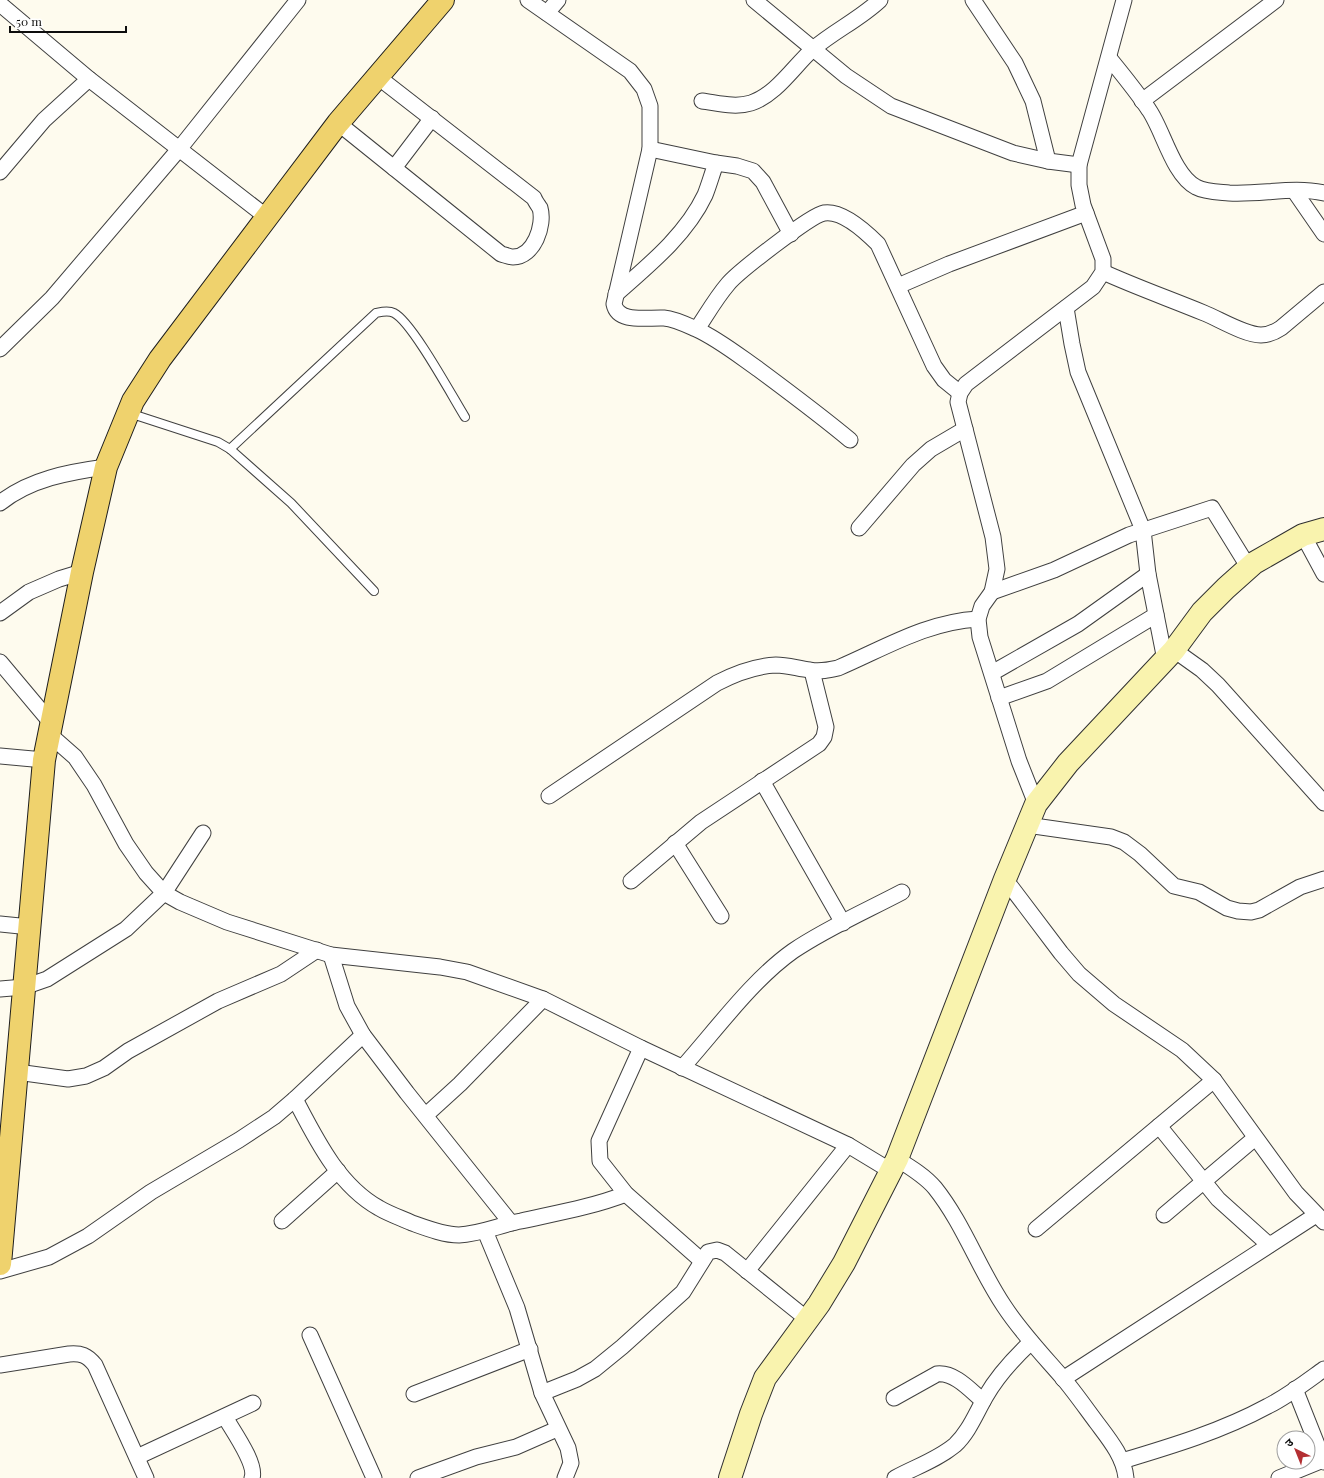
<svg xmlns="http://www.w3.org/2000/svg" width="1324" height="1478" font-family="'Playfair Display','Noto Sans Devanagari',serif">
<rect width="100%" height="100%" fill="#fefbee"/>
<g fill="none" stroke-linecap="round" stroke-linejoin="round">
<defs>
<g id="lane">
<path d="M129,413L218,442L230,449L291,503L374,591"/>
<path d="M230,449L376,313C381,312 388,310 394,313C412,322 452,396 465,417"/>
</g>
<g id="street">
<path d="M528,0L630,71L644,89L650,106V149L614,304C618,324 648,317 664,318C675,319 687,325 696,329C718,339 738,355 758,369C789,392 820,415 850,440"/>
<path d="M754,0L846,76L891,106L1013,153L1048,161L1079,165"/>
<path d="M973,0L1015,63L1033,101L1048,161"/>
<path d="M0,4L89,79L268,218"/>
<path d="M547,13L558,0"/>
<path d="M1110,59C1123,75 1137,92 1149,110C1163,130 1173,175 1196,187C1205,192 1219,192 1229,193C1260,195 1294,186 1324,193"/>
<path d="M702,101C718,103 735,108 751,103C776,95 794,66 813,49C834,31 860,19 880,0"/>
<path d="M1142,101L1276,0"/>
<path d="M338,123L501,254C505,255 510,257 513,257C534,257 545,225 540,208C538,205 535,201 534,198L378,77"/>
<path d="M650,149L716,163L737,166L753,171L763,182L791,234"/>
<path d="M394,168L432,118"/>
<path d="M0,172L44,120L89,79"/>
<path d="M1295,192L1324,234"/>
<path d="M1103,272C1136,287 1170,299 1204,313C1219,319 1245,335 1261,335C1268,335 1275,332 1281,328L1324,292"/>
<path d="M898,286L949,264L1086,213"/>
<path d="M616,294C649,265 686,235 705,195C709,185 712,174 716,163"/>
<path d="M1066,308L1072,344L1078,372L1143,530L1148,574L1165,660"/>
<path d="M697,329C707,314 716,298 728,284C738,272 811,215 824,213C842,210 866,232 878,244L934,366L944,380L960,393"/>
<path d="M0,349L52,298L180,148L298,0"/>
<path d="M0,503C30,479 69,472 106,467"/>
<path d="M859,528L913,465L931,449L965,429"/>
<path d="M1303,535L1324,574"/>
<path d="M992,592L1054,570L1129,535L1212,508L1249,568"/>
<path d="M0,613L29,592L59,579L82,572"/>
<path d="M1174,650L1202,670L1218,685L1324,803"/>
<path d="M0,662L52,724"/>
<path d="M992,673L1078,624L1148,574"/>
<path d="M999,698L1047,681L1156,615"/>
<path d="M50,735L75,757L94,785L126,844L146,873L164,893L180,902L227,922L331,955L440,967L467,972L543,999L641,1048L848,1145L891,1171"/>
<path d="M0,756L44,760"/>
<path d="M762,781L843,923"/>
<path d="M549,796L717,683C736,673 755,666 776,665C788,665 799,669 810,670C820,672 829,670 838,668C885,648 926,622 978,619"/>
<path d="M1036,804L1019,761L980,637L978,619L982,606L992,592L997,569L993,537L958,402L960,393L966,384L1093,287L1103,272V259L1083,205L1079,185V165L1124,0"/>
<path d="M1027,825L1111,837L1124,842L1140,854L1174,886L1199,892L1227,908L1238,911L1251,912L1259,910L1300,887L1324,879"/>
<path d="M675,843L721,916"/>
<path d="M1005,879L1061,953L1079,974L1114,1004L1182,1050L1214,1080L1296,1193L1324,1222"/>
<path d="M631,881L701,822L819,744L824,737L826,727L812,671"/>
<path d="M0,924L30,927"/>
<path d="M331,955L347,1006L363,1035L407,1093L511,1223"/>
<path d="M0,989L24,987L47,979L126,929L164,893L203,833"/>
<path d="M641,1048L599,1141L600,1161L626,1194L702,1261"/>
<path d="M682,1068C716,1030 752,980 793,951C827,928 866,911 902,892"/>
<path d="M17,1072L68,1079L86,1076L104,1068L128,1051L218,1001L281,974L317,950"/>
<path d="M295,1099C316,1139 338,1185 379,1208C389,1214 401,1218 412,1223C426,1228 444,1235 459,1235C480,1234 500,1225 521,1221C557,1213 592,1207 626,1194"/>
<path d="M426,1115L460,1084L543,999"/>
<path d="M1159,1126L1218,1199L1269,1245"/>
<path d="M897,1159C910,1167 925,1176 935,1188C963,1223 979,1269 1004,1306C1021,1332 1042,1354 1062,1377C1074,1391 1085,1407 1097,1423C1109,1439 1124,1457 1126,1478"/>
<path d="M1164,1215L1255,1138"/>
<path d="M282,1221L338,1171"/>
<path d="M1036,1229L1214,1080"/>
<path d="M485,1231L517,1308L542,1393L568,1448L571,1463L565,1478"/>
<path d="M0,1271L49,1257L88,1236L151,1192L239,1140L274,1117L295,1099L363,1035"/>
<path d="M747,1271L848,1145"/>
<path d="M310,1335L374,1478"/>
<path d="M0,1365L69,1354C81,1353 87,1355 95,1365L146,1478"/>
<path d="M1063,1379L1316,1215"/>
<path d="M1295,1389L1324,1462"/>
<path d="M542,1393L577,1379L595,1369L622,1347L683,1292L708,1252L717,1250L725,1253L807,1319"/>
<path d="M414,1394L530,1349"/>
<path d="M894,1398L937,1374C955,1372 971,1391 983,1401"/>
<path d="M225,1417C233,1431 257,1464 252,1478"/>
<path d="M137,1457L253,1403"/>
<path d="M1122,1461C1172,1446 1222,1431 1268,1406C1288,1396 1306,1382 1324,1369"/>
<path d="M418,1478L476,1457L516,1447L557,1429"/>
<path d="M895,1478C915,1467 937,1460 955,1445C969,1432 976,1413 986,1396C998,1375 1014,1358 1031,1342"/>
<path d="M1279,1478L1323,1460"/>
</g>
<path id="secondary" d="M730,1478L751,1414L765,1378L819,1304L844,1263L897,1159L1005,879L1036,804L1068,763L1174,650L1202,612L1226,588L1254,563L1303,535L1324,529"/>
<path id="primary" d="M0,1264L44,760L82,572L106,467L133,401L160,359L338,123L443,0"/>
</defs>
<use href="#lane" stroke="#404040" stroke-width="10"/>
<use href="#street" stroke="#404040" stroke-width="17"/>
<use href="#secondary" stroke="#2f2f2f" stroke-width="24"/>
<use href="#primary" stroke="#1e1e1e" stroke-width="24"/>
<use href="#lane" stroke="#fff" stroke-width="8"/>
<use href="#street" stroke="#fff" stroke-width="15"/>
<use href="#secondary" stroke="#f9f3ae" stroke-width="22"/>
<use href="#primary" stroke="#efd26d" stroke-width="22"/>
</g>
<g transform="translate(1296 1450) rotate(317)"><circle r="19" fill="#ffffff" stroke="#9e9e9e"/>
<path d="M0-3L7 15L0 10L-7 15Z" fill="#b32f32"/>
<text y="-6" font-size="11" font-weight="bold" text-anchor="middle" fill="#0d0d0d">उ</text>
</g>
<path d="M10 26v6h116v-6" fill="none" stroke="#0d0d0d" stroke-width="2"/>
<text x="16" y="26" font-size="12" fill="#0d0d0d" stroke="#ffffff" stroke-width="3" paint-order="stroke">50 m</text>
</svg>
